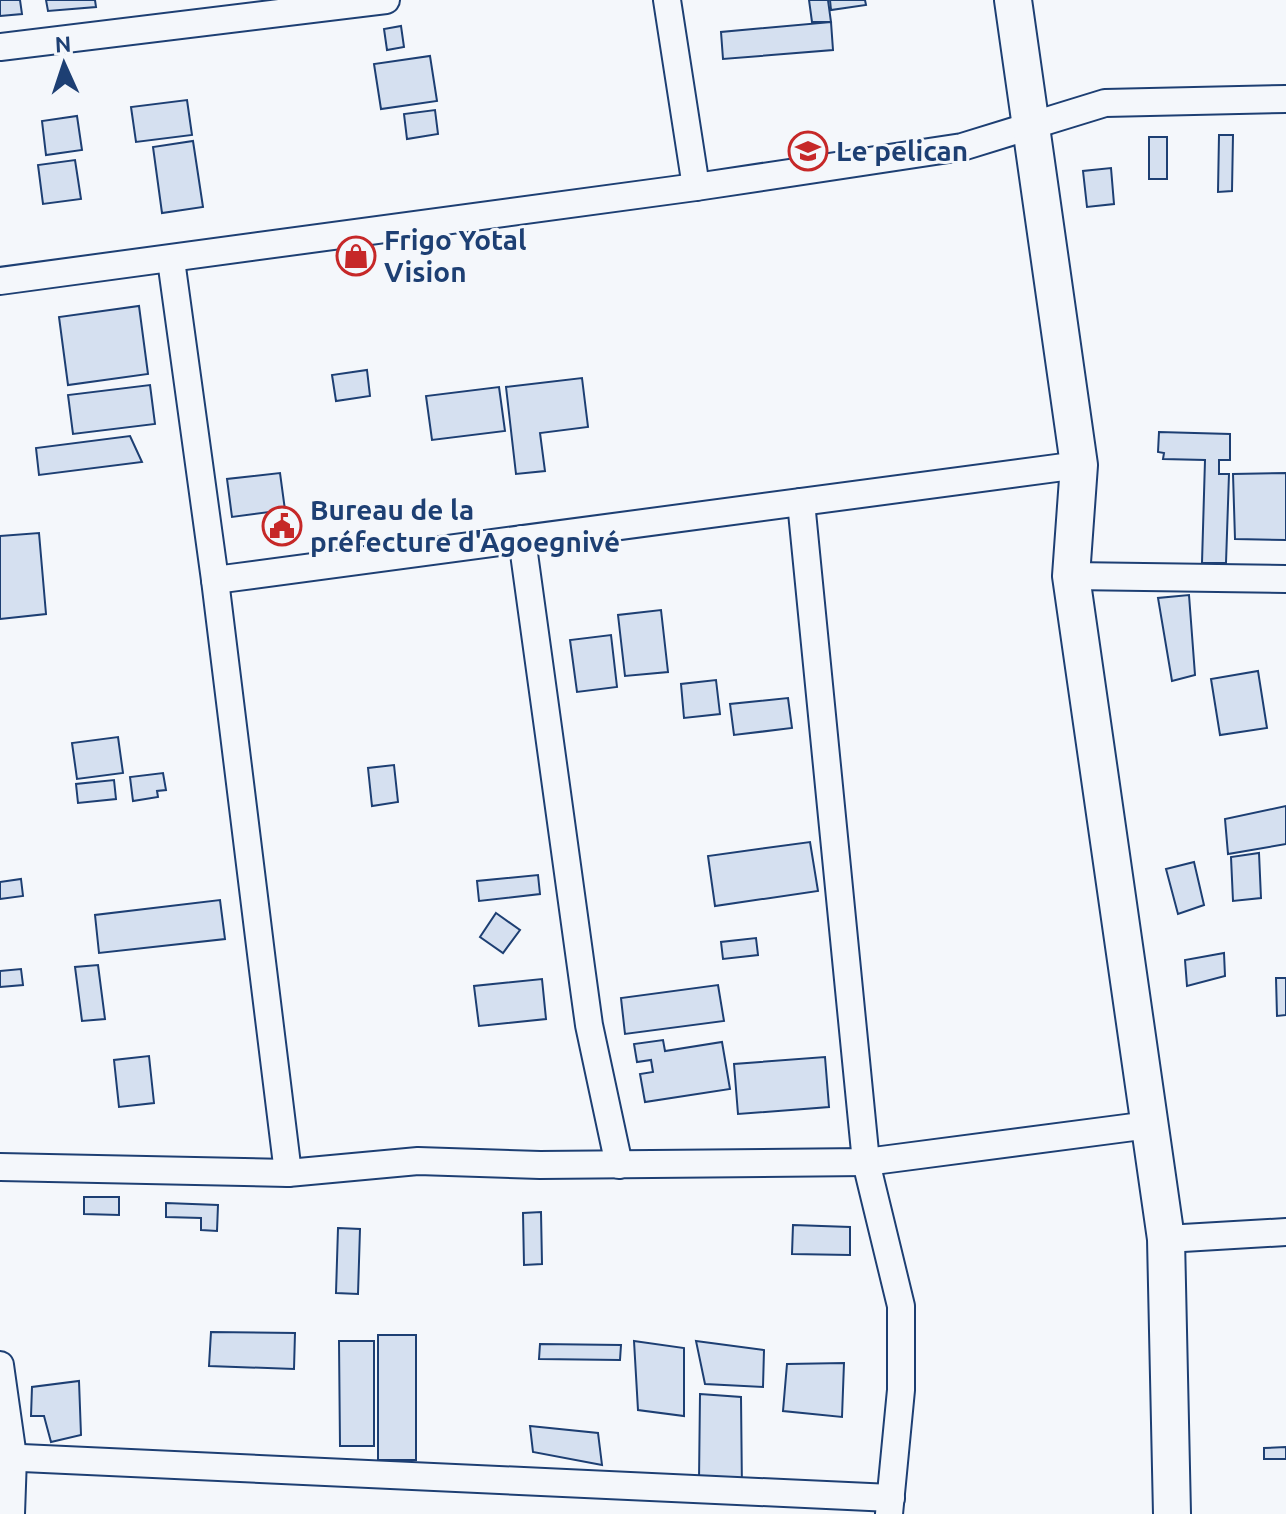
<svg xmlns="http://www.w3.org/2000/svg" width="1286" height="1514" font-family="Ubuntu,sans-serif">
<rect width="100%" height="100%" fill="#f4f7fb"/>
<g fill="#d5e0f0" stroke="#1d3f73" stroke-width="2">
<path d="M0,0H20L22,14L0,16Z"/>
<path d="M46,0H95L96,7L48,11Z"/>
<path d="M809,0H828L831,22H812Z"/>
<path d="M830,0H865L866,5L831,10Z"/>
<path d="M831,22L833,50L723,59L721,32Z"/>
<path d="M401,26L404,47L387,50L384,29Z"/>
<path d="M430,56L437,101L381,109L374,64Z"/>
<path d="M187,100L192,135L136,142L131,107Z"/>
<path d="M435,110L438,134L407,139L404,114Z"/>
<path d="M77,116L82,150L46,155L42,121Z"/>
<path d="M1219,135H1233L1232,191L1218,192Z"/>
<rect x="1149" y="137" width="18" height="42"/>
<path d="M193,141L203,207L162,213L153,147Z"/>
<path d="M75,160L81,199L43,204L38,165Z"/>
<path d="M1111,168L1114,204L1087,207L1083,171Z"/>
<path d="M139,306L148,374L68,385L59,317Z"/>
<path d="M367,370L370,396L336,401L332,375Z"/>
<path d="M582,378L588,427L540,433L545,471L516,474L506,387Z"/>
<path d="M150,385L155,424L73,434L68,395Z"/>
<path d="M499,387L505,431L432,440L426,396Z"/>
<path d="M1159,432L1230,434V460H1219V474H1229L1226,563H1202L1205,460L1163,459L1164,453L1158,452Z"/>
<path d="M130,436L142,462L39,475L36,448Z"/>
<path d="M280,473L285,510L232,517L227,479Z"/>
<path d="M1286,473V540L1235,539L1233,474Z"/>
<path d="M39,533L46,614L0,619V536Z"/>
<path d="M1189,595L1195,675L1172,681L1158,598Z"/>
<path d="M661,610L668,672L625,676L618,615Z"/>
<path d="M611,635L617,687L577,692L570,640Z"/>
<path d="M1258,671L1267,728L1220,735L1211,679Z"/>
<path d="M716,680L720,714L684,718L681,684Z"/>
<path d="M788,698L792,728L734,735L730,704Z"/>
<path d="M118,737L123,773L77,779L72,743Z"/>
<path d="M394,765L398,802L372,806L368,768Z"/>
<path d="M163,773L166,790L157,791L158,797L133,801L130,777Z"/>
<path d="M114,780L116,799L78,803L76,784Z"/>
<path d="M1286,806V844L1228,854L1225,819Z"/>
<path d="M810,842L818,891L715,906L708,856Z"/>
<path d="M1259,853L1261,898L1233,901L1231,857Z"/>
<path d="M1194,862L1204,905L1178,914L1166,869Z"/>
<path d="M538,875L540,894L479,901L477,881Z"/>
<path d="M21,879L23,896L0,899V882Z"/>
<path d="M220,900L225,939L99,953L95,915Z"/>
<path d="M496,913L520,930L503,953L480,937Z"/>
<path d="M756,938L758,955L723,959L721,942Z"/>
<path d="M1224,953L1225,976L1187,986L1185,960Z"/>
<path d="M98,965L105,1019L82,1021L75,967Z"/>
<path d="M21,969L23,985L0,987V971Z"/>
<path d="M1276,978H1286V1015L1277,1016Z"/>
<path d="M542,979L546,1019L479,1026L474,986Z"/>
<path d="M718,985L724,1021L625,1034L621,998Z"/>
<path d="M663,1040L665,1051L722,1042L730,1089L645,1102L640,1074L653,1072L651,1060L637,1062L634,1044Z"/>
<path d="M149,1056L154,1103L119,1107L114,1060Z"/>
<path d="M825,1057L829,1107L738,1114L734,1064Z"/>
<path d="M84,1197H119V1215L84,1214Z"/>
<path d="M166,1203L218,1205L217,1231L201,1230V1218L166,1217Z"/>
<path d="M541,1212L542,1264L524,1265L523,1213Z"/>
<path d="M793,1225L850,1227V1255L792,1254Z"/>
<path d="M338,1228L360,1229L358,1294L336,1293Z"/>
<path d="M211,1332L295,1333L294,1369L209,1366Z"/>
<rect x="378" y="1335" width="38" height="125"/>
<path d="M339,1341H374V1446H340Z"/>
<path d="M634,1341L684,1348V1416L638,1410Z"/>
<path d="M696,1341L764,1350L763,1387L705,1384Z"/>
<path d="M540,1344L621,1345L620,1360L539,1359Z"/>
<path d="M844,1363L842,1417L783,1411L787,1364Z"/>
<path d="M79,1381L81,1435L51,1442L44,1416H31L32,1387Z"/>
<path d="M700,1394L741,1397L742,1492L699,1481Z"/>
<path d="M530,1426L598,1433L602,1465L533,1452Z"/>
<path d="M1286,1447V1459H1264V1448Z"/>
</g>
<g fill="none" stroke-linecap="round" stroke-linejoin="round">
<defs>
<g id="street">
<path d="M667,0L696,187"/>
<path d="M0,47L386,0"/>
<path d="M171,260L215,580L288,1173"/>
<path d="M0,281L696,187L962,147L1105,103L1286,99"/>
<path d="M801,502L866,1162L901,1306V1390L889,1514"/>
<path d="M522,539L589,1025L619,1165"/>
<path d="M1071,576L1286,579"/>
<path d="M215,580L1079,465"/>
<path d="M0,1167L288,1173L418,1161L540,1165L866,1162L1149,1125"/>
<path d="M1166,1239L1286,1232"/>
<path d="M0,1365L13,1457L11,1514"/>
<path d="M0,1457L891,1498"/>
</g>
<path id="secondary" d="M1013,0L1079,465L1071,576L1166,1239L1172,1514"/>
</defs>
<use href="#street" stroke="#1d3f73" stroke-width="30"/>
<use href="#secondary" stroke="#1d3f73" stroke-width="40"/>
<use href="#street" stroke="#f4f7fb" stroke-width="26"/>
<use href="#secondary" stroke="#f4f7fb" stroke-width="36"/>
</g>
<defs>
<symbol id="school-ring" viewBox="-11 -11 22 22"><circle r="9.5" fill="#f4f7fb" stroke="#c62828" stroke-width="1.5"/><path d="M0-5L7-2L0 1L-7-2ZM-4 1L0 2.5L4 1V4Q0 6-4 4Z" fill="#c62828"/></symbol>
<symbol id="shop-ring" viewBox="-11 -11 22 22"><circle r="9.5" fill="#f4f7fb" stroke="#c62828" stroke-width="1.5"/><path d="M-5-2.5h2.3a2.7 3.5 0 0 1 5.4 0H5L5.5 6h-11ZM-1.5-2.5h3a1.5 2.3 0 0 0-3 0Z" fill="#c62828"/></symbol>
<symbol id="civic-ring" viewBox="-11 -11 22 22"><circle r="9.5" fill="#f4f7fb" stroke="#c62828" stroke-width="1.5"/><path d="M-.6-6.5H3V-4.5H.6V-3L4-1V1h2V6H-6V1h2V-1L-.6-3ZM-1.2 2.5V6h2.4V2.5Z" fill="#c62828"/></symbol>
</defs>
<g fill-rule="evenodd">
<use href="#school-ring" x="786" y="129" width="44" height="44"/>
<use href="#shop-ring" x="334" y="234" width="44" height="44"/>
<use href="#civic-ring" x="260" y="504" width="44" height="44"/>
</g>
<g text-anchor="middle" stroke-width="6" stroke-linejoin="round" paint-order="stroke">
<g font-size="28" font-weight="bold" fill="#1d3f73" stroke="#f4f7fb" text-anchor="start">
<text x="836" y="161">Le pelican</text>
<text x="384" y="250">Frigo Yotal<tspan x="384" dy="32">Vision</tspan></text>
<text x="310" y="520">Bureau de la<tspan x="310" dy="32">préfecture d'Agoegnivé</tspan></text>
</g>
</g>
<g transform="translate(64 64) rotate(357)" stroke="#f4f7fb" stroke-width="6" paint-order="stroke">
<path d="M0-6L14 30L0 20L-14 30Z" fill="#1d3f73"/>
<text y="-12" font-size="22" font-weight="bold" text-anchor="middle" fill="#1d3f73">N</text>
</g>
</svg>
